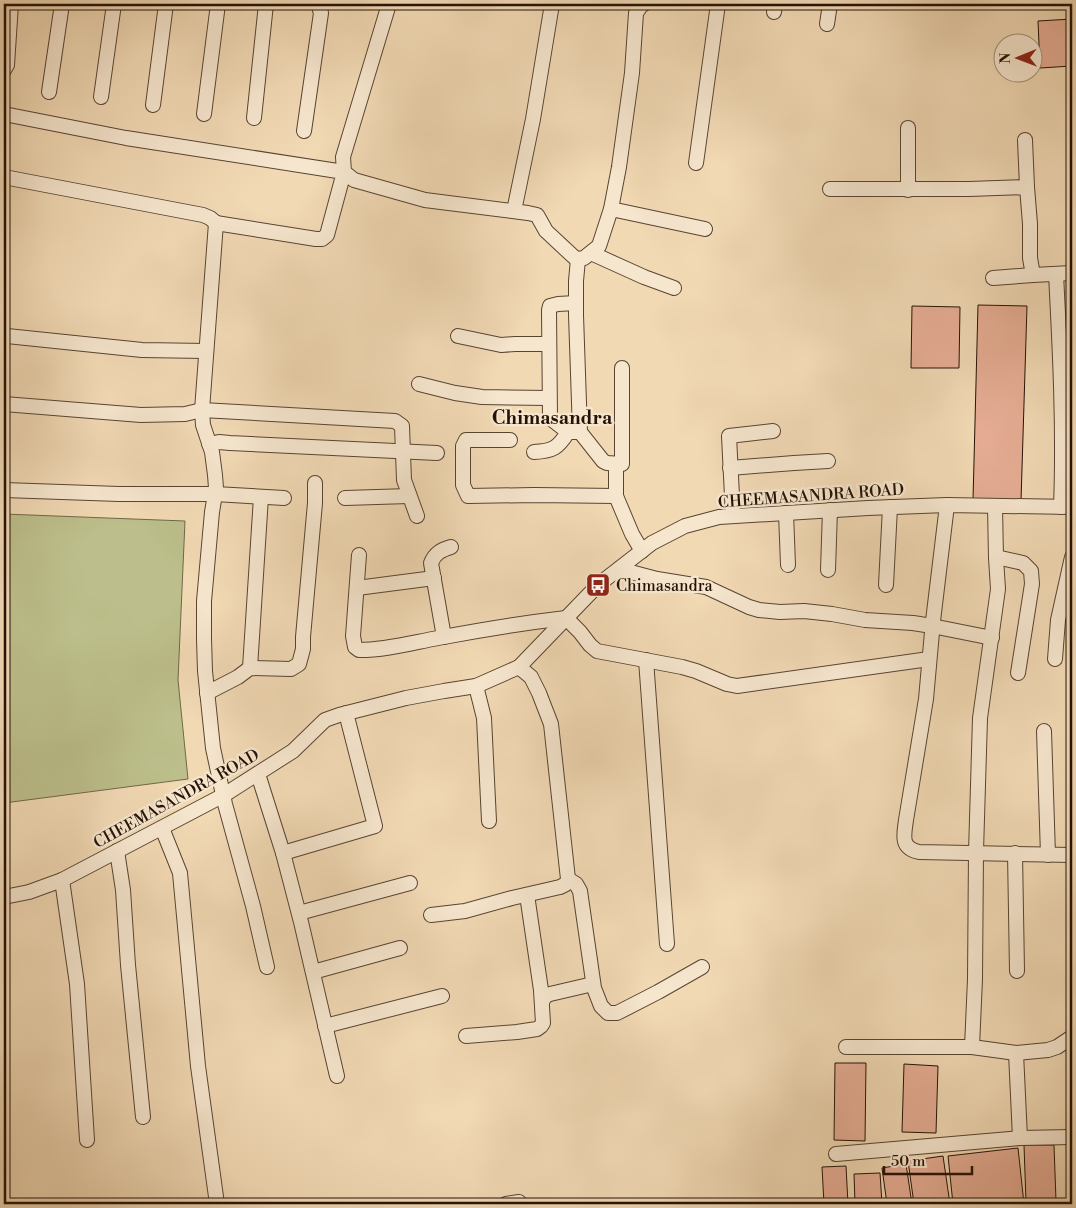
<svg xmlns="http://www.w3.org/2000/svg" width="1076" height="1208" font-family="'Libre Bodoni',serif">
<rect width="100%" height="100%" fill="#f1d9b4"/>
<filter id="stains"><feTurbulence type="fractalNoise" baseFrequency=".004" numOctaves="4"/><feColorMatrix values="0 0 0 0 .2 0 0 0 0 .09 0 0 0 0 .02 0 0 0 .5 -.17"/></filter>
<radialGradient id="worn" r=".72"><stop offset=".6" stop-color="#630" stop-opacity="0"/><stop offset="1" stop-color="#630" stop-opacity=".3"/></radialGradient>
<path fill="#bcbf8b" stroke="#706848" d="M4,514L185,521L178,680L188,779L4,803Z"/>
<g fill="#e6ad94" stroke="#251206">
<path d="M1072,19V66L1040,68L1038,21Z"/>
<path d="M978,305L1027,306L1021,501L973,500Z"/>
<path d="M912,306L960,307L959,368H911Z"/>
<path d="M835,1063H866L865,1141L834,1140Z"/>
<path d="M904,1064L938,1066L936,1133L902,1132Z"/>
<path d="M1024,1145H1054L1056,1201L1026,1202Z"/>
<path d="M1018,1148L1024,1204H953L948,1156Z"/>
<path d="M943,1156L950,1204H914L908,1161Z"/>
<path d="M906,1164L912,1204H887L882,1168Z"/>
<path d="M846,1166L848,1204H824L822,1167Z"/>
<path d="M880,1173L882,1204H855L854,1174Z"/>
</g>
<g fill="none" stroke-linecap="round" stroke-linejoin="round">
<defs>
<g id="minor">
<path d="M389,4L343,157L344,172L354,180L425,200L528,213L537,215L546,231L575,258L578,259"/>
<path d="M774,12L775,4"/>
<path d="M827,24L830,4"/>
<path d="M4,70L7,65L11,4"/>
<path d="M49,92L62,4"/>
<path d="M101,97L114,4"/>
<path d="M153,105L166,4"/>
<path d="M4,114L126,138L344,172L327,235L322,239H316L216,223"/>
<path d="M204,114L218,4"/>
<path d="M254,118L266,4"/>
<path d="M304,131L321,13L318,4"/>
<path d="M1025,140L1027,187"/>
<path d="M696,163L718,4"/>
<path d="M4,177L203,215L210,218L216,223L202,410L203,425L212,452L215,475L216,488L212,512L204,601V639L205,671L213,748L225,804L253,906L267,967"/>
<path d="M830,189H969L1027,187L1030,224V258L1033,275L1072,273"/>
<path d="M908,190V128"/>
<path d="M611,209L705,229"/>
<path d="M514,211L533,119L552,4"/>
<path d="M591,253L644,277L674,288"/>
<path d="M578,259L576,281V315L580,432L603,461L607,463L622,464V368"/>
<path d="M578,259L584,258L599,246L611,209L619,167L632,73L636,13L642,4H644"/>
<path d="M1056,274C1060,351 1064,429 1061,507"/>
<path d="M993,278L1033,275"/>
<path d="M576,303L558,304L550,306L549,310L550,418L568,432H580"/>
<path d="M7,336L142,350L206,351"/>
<path d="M458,336L501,345L515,344H549"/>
<path d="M419,384L455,393L482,397L549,398"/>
<path d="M4,404L141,415L185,414L202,410L395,421L402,426L404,480L417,516"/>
<path d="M510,440H466L463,446V485L468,496L534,495L616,496"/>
<path d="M209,444L219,442L230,443L437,453"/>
<path d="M534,452C553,451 558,448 568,432"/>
<path d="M616,464V496L632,534L642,551"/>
<path d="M730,468L794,463L828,461"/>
<path d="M4,490L119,494H215L284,498"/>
<path d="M345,498L409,496"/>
<path d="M947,505L933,621L926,699L906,820C904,835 900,848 919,852L1072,855"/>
<path d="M786,513L788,565"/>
<path d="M733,516L729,436L773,431"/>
<path d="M359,555L353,636L355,647L359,650C386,650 411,643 438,638C480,630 523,623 566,618"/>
<path d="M996,557L1023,563L1031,571L1032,584L1018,673"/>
<path d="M619,569L657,579L706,587L749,607L759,610L780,612L804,611L832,614L865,620L913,623L932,626L992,638"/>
<path d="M828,570L830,510"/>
<path d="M886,585L890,507"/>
<path d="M357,588L434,578"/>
<path d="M566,618L580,632L590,645L597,651L682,667L696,671L727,684L737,686L929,659"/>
<path d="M444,637L431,563C435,553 441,550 451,547"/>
<path d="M1055,659L1058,620L1072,557"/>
<path d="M646,660L667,944"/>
<path d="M250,668L261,497"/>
<path d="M476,686L484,718L489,821"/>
<path d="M207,693L238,677L250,668L291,669L299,664L303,649V637L315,503V483"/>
<path d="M1044,731L1048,855"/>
<path d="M258,774L283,853L301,922L337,1076"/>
<path d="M162,828L180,873L198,1066L217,1204"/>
<path d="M117,851L123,890L128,965L143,1117"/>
<path d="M283,853L375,826L346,713"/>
<path d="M1015,853L1017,971"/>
<path d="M568,879L576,884L580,891L594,988L601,1006L608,1013H617L658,992L702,967"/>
<path d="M62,880L77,984L87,1140"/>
<path d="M4,897L29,892L62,880L224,795L293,751L325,720L339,715L406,698L444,691L476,686L519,667L598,585L652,543L685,526L719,517L868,508L947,505L1072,507"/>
<path d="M299,913L410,883"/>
<path d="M431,915L465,911L512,898L560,887L566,884L568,879L551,724L539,693L531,677L519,667"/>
<path d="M313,972L400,948"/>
<path d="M542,1002L545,996L550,994L593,984"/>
<path d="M325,1026L442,996"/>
<path d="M466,1036L517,1032L537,1029L541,1026L543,1023L541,990L527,895"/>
<path d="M846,1047H972L1016,1053L1048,1050L1057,1047L1072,1037"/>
<path d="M972,1047L975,979L976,852L980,718L998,589L996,558L995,506"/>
<path d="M1016,1053L1020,1138"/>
<path d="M836,1154L1020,1138L1072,1137"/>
<path d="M506,1204L519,1202"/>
</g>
</defs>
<use href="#minor" stroke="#584432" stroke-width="16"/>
<use href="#minor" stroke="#f6e6ce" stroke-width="14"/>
</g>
<defs>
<symbol id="bus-square" viewBox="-11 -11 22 22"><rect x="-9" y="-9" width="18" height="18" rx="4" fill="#8f2418" stroke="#f6e6ce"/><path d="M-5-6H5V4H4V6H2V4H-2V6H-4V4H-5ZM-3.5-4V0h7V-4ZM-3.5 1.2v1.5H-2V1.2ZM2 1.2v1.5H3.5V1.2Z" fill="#fff"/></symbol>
</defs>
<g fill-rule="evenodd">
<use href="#bus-square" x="584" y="571" width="28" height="28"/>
</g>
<g text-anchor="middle" stroke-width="4.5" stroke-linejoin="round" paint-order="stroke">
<g font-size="16" fill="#251206" stroke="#f6e6ce">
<text transform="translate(811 495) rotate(-4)" y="6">CHEEMASANDRA ROAD</text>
<text transform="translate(176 798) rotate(-29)" y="6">CHEEMASANDRA ROAD</text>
</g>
<g font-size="16" fill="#251206" stroke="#f6e6ce" text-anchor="start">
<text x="616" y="591">Chimasandra</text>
</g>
<g font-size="19" font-weight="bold" fill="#251206" stroke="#f6e6ce">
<text x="552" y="424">Chimasandra</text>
</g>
</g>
<rect width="1076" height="1208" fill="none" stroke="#f1d9b4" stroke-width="20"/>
<rect x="5" y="5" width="1066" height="1198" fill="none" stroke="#251206" stroke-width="2.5"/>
<rect x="10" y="10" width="1056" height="1188" fill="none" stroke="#251206"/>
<g transform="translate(1018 58) rotate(269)"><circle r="24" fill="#f6e6ce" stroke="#a2917e"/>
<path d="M0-4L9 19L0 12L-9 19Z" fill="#8f2418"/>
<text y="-8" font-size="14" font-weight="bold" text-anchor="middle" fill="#251206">N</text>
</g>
<path d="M884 1166v8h88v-8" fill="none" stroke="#251206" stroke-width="2.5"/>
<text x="891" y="1166" font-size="15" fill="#251206" stroke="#f6e6ce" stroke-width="4" paint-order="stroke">50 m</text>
<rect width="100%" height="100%" filter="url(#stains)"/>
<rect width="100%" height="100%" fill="url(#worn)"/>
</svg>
